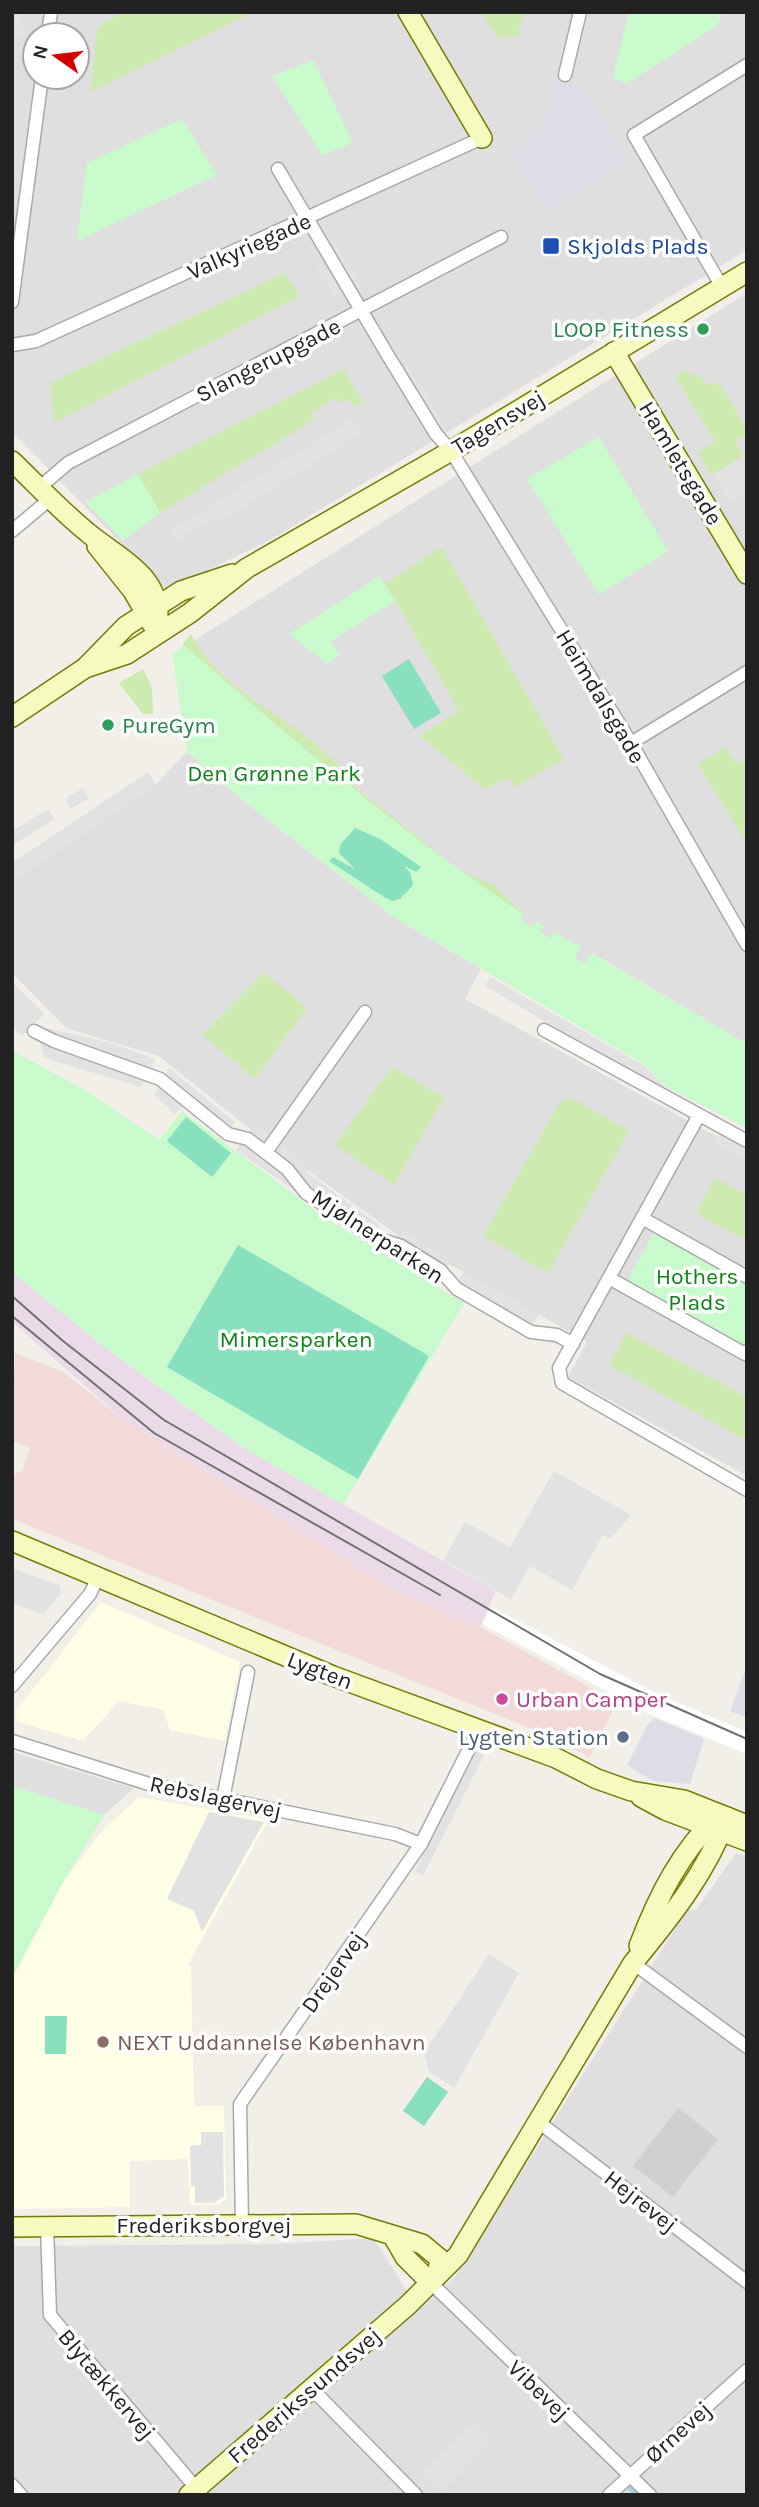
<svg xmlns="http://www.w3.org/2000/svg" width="759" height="2507" font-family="Karla,sans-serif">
<rect width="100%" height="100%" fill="#f2efe9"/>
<g fill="#e0dfdf" fill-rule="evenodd">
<path d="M12,12H747V250L272,539L167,590L12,432ZM35,35H77V77H35Z"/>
<path d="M747,293V1044L592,953L585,964L521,921L524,914L436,853L246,700L185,646Z"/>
<path d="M187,752L255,810L395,918L481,969L465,999L747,1153V1476L568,1377L587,1342L396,1234L241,1122L159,1056L66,1028L12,973V882L156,784Z"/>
<path d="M12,1752L134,1788L104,1815L12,1786Z"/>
<path d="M736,1853L747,1857V2495H12V2246L276,2244L374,2238L418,2309L455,2277L687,1910H696Z"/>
</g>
<path fill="#f2dad9" d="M15,1353L63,1372L123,1419L394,1590L480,1627L617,1702L590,1757L547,1735L12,1519V1481L17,1471L21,1473L30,1448L12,1441Z"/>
<path fill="#ebdbe8" d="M12,1272L108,1350L242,1447L496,1591L480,1627L394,1590L123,1419L12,1322Z"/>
<g fill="#ffffe5">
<path d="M101,1602L240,1662L225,1741L170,1730L163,1710L119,1701L83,1741L18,1722L15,1712Z"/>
<path d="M139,1797L268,1820L188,1964L191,1967L194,2106H224L226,2198L219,2204L190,2205L188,2159L130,2161V2207L12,2209V1978L63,1882L105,1828Z"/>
</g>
<path fill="#d0d0d0" d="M678,2108L718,2139L673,2197L633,2166Z"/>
<g fill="#cdebb0">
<path d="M123,12H254L91,92L97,28Z"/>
<path d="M481,12H524L518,36L498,38Z"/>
<path d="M285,273L300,296L54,423L50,383Z"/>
<path d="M344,369L363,403L354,407L350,400L341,403L337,397L311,413L314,420L160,513L138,474Z"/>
<path d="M687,369L692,377L698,373L705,384L709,382L712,386L719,382L747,430V434L735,441L743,456L712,475L698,453L715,442L675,376Z"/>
<path d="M442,547L564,759L516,787L509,778L485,789L419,736L459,711L385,583Z"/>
<path d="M191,634C225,702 316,723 355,787L459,870L493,884L524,914L521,921L533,927L537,921L544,926L540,932L551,938L555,932L581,947L575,957L585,964L605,1011L270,736L182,645Z"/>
<path d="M143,669L152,688L153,714H143L119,683Z"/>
<path d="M725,747L736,764L747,757V844L698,764Z"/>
<path d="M264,972L307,1008L255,1079L202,1035Z"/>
<path d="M392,1067L444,1098L394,1185L335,1145Z"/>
<path d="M571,1097L629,1131L548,1273L483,1236L560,1102Z"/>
<path d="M715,1178L747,1195V1241L696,1214Z"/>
<path d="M626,1333L747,1397V1441L609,1365Z"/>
</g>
<g fill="#c8facc">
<path d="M629,12H721L722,14L717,26L626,84L613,77Z"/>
<path d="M313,60L353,143L322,155L272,76Z"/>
<path d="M182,119L217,175L77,241L87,163Z"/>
<path d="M599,437L668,551L599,595L527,479Z"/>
<path d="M138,474L160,513L123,541L85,502Z"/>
<path d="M380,576L395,601L331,641L339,655L327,664L289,634Z"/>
<path d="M185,646C293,740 404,836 524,914L521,921L533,927L537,921L544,926L540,932L551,938L555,932L581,947L575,957L585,964L591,953L747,1044V1128L666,1087L645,1065L395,918L255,810L187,752L172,654Z"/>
<path d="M12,1050L88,1092L159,1140L182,1111L327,1219L464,1303L343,1505L242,1447L108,1350L12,1272Z"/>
<path d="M654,1232L747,1283V1340L742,1349L626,1284Z"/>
<path d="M12,1786L104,1815L63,1882L12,1978Z"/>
</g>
<g fill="#88e0be">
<path d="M409,659L441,713L414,729L382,676Z"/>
<path d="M355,828L380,839L421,867L416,872L403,865L410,872L413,885L400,899L392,901L384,897L329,861L333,857L355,869L339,853L340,845Z"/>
<path d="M186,1117L231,1153L212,1177L167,1141Z"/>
<path d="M238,1245L429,1356L358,1479L167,1367Z"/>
<path d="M45,2016H67L66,2054H45Z"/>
<path d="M427,2077L448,2092L424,2126L403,2111Z"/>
</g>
<g fill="#e2e2e2">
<path d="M12,12H16L25,36L12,41Z"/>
<path d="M328,231L361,285L354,294L321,239Z"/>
<path d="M321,262L342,292L338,301L316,269Z"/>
<path d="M398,354L403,357L445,424L440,432L395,362Z"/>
<path d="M353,418L362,433L221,521L217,516L175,542L169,532Z"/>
<path d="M743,456L747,462V493L731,502L714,474Z"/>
<path d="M148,772L156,784L12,882V863Z"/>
<path d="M83,788L89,798L71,809L65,799Z"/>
<path d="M48,809L54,819L12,846V831Z"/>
<path d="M490,977L646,1067L665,1087L662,1091L485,986Z"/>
<path d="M12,982L44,1014L22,1036L12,1026Z"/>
<path d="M41,1027L112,1043L155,1059L141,1087L44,1058L39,1038Z"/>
<path d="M169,1068L235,1122L224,1134L184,1106L175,1114L154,1095Z"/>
<path d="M255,1124L301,1159L308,1173L379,1225L368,1242L236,1150Z"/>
<path d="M721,1134L747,1146V1159L711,1141Z"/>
<path d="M402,1229L451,1260L436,1284L387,1253Z"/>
<path d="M463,1272L539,1314L527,1336L451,1294Z"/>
<path d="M554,1471L631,1515L611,1539L603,1535L572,1590L530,1566L511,1599L443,1560L465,1522L510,1547Z"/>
<path d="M12,1568L59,1585L61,1593L43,1614L12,1603Z"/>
<path d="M475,1751L484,1755L423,1876L415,1871Z"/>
<path d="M209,1812L264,1822L202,1932L194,1911L167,1899Z"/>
<path d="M489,1954L519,1973L454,2088L429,2071L424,2053Z"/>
<path d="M201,2132H223L224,2196L214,2203H195V2186H191L190,2146L201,2145Z"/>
<path d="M474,2421L493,2440L442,2493L422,2474Z"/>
</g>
<g fill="#dddde8">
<path d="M557,79L582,84L631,165L626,163L547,211L511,151L543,131Z"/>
<path d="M747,1666V1718L730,1711Z"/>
<path d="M655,1718L704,1739L690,1784L653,1781L627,1765L648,1724Z"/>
</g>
<path fill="#fff" d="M491,1607L660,1695L747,1732V1754L651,1715L482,1624Z"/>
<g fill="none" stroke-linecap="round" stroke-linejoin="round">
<path stroke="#aad3df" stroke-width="4.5" d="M629,2487L637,2495"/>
<defs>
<g id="street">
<path d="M48,35L51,12"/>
<path d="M565,75L580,12"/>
<path d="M278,169L390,359"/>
<path d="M722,287L634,135L747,65"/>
<path d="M12,302L42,77"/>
<path d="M12,345L36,341L482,138"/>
<path d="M392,362L436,434L451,451L631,743L747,945"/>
<path d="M39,488L68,463L501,237"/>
<path d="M12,531L50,499"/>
<path d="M631,743L747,672"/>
<path d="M544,1030L747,1141"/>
<path d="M34,1031L54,1041L160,1079L228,1134L248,1139L287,1169L306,1193L373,1237L401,1246L440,1270L457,1289L531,1332L557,1335L573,1344"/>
<path d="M698,1117L559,1368L562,1383L747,1490"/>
<path d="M266,1152L365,1012"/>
<path d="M642,1218L747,1277"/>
<path d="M609,1278L745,1354L747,1351"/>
<path d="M12,1686L90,1594L99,1575"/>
<path d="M12,1741L149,1784L395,1834L421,1844"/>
<path d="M223,1799L248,1672"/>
<path d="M633,1963L747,2047"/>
<path d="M536,2120L747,2282"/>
<path d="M47,2226L50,2315L201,2494"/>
<path d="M242,2226L240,2104L421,1844L479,1729"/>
<path d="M430,2282L650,2495"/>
<path d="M312,2389L416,2495"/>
<path d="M12,2485L21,2495"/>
<path d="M609,2495L747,2370"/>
</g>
<g id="secondary">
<path d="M408,12L482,138"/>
<path d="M614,352L747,574"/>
<path d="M12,461C37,485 60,510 87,532C115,556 158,573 158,616"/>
<path d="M97,546L133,591L152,624"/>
<path d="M85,668L127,654L190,613L247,568L451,451L747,272"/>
<path d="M12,717L85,668L126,626L181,591L232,574"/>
<path d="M12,1541L333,1676L556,1758L597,1779L631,1791L684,1800L747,1825"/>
<path d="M641,1797L665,1810L747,1841"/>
<path d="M639,1946C659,1894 680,1853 719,1814"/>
<path d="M12,2227L356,2224L422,2244L440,2259L437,2276"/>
<path d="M393,2236L405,2257L430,2282"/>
<path d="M189,2495L408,2305L458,2255L633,1963C670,1918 707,1872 727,1817"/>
</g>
</defs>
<use href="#street" stroke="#a9a9a9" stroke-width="15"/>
<use href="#secondary" stroke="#707d05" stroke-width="22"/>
<use href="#street" stroke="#fff" stroke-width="12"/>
<use href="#secondary" stroke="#f7fabf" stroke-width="19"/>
<g stroke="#707070" stroke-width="2">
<path d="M12,1296L63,1341L164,1420L600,1674L747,1739"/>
<path d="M12,1316L154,1433L440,1595"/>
</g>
</g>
<rect fill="#1a4fb4" stroke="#fff" stroke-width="2.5" x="542" y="237" width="18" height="18" rx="3.5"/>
<g fill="#2e9e5b" stroke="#fff" stroke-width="2.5">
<circle cx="703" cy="329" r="7"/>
<circle cx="108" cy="725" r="7"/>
</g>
<circle fill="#d1479c" stroke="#fff" stroke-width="2.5" cx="502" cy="1699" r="7"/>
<circle fill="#5c6f8a" stroke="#fff" stroke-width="2.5" cx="623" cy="1737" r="7"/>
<circle fill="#8d6e63" stroke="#fff" stroke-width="2.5" cx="103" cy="2042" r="7"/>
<g text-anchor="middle" stroke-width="7" stroke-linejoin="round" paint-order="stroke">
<g font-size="23" fill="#222" stroke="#fff">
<text transform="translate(249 246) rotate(-24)" y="8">Valkyriegade</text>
<text transform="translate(268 360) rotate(-27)" y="8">Slangerupgade</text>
<text transform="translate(498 422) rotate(-31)" y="8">Tagensvej</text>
<text transform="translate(681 463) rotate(59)" y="8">Hamletsgade</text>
<text transform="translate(601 696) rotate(59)" y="8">Heimdalsgade</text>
<text transform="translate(378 1236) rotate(33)" y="8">Mjølnerparken</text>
<text transform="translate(320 1670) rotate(21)" y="8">Lygten</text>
<text transform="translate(216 1797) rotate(12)" y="8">Rebslagervej</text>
<text transform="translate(333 1972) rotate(-55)" y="8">Drejervej</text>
<text transform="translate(641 2201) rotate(38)" y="8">Hejrevej</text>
<text x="204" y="2233">Frederiksborgvej</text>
<text transform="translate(107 2384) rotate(50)" y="8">Blytækkervej</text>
<text transform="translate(539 2390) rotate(44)" y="8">Vibevej</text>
<text transform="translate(304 2395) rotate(-41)" y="8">Frederikssundsvej</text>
<text transform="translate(678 2432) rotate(-42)" y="8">Ørnevej</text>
</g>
<g font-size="23" fill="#164399" stroke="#fff" text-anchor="start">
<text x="567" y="254">Skjolds Plads</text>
</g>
<g font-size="23" fill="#27864d" stroke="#fff" text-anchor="end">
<text x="689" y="337">LOOP Fitness</text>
<text x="122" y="733" text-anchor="start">PureGym</text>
</g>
<g font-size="23" fill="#0c8416" stroke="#fff">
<text x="274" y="781">Den Grønne Park</text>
<text x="697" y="1284">Hothers<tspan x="697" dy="26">Plads</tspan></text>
<text x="296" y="1347">Mimersparken</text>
</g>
<g font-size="23" fill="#b23c85" stroke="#fff" text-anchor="start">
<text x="516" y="1707">Urban Camper</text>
</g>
<g font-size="23" fill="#4e5e75" stroke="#fff" text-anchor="end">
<text x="609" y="1745">Lygten Station</text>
</g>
<g font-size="23" fill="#785e54" stroke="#fff" text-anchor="start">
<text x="117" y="2050">NEXT Uddannelse København</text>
</g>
</g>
<rect width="759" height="2507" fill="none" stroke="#222222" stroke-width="28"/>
<g transform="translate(56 56) rotate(284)"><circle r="33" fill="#ffffff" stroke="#a7a7a7" stroke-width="2"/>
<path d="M0-5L12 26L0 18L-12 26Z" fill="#d40000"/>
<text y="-10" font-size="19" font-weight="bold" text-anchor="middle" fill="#222222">N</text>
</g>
</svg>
